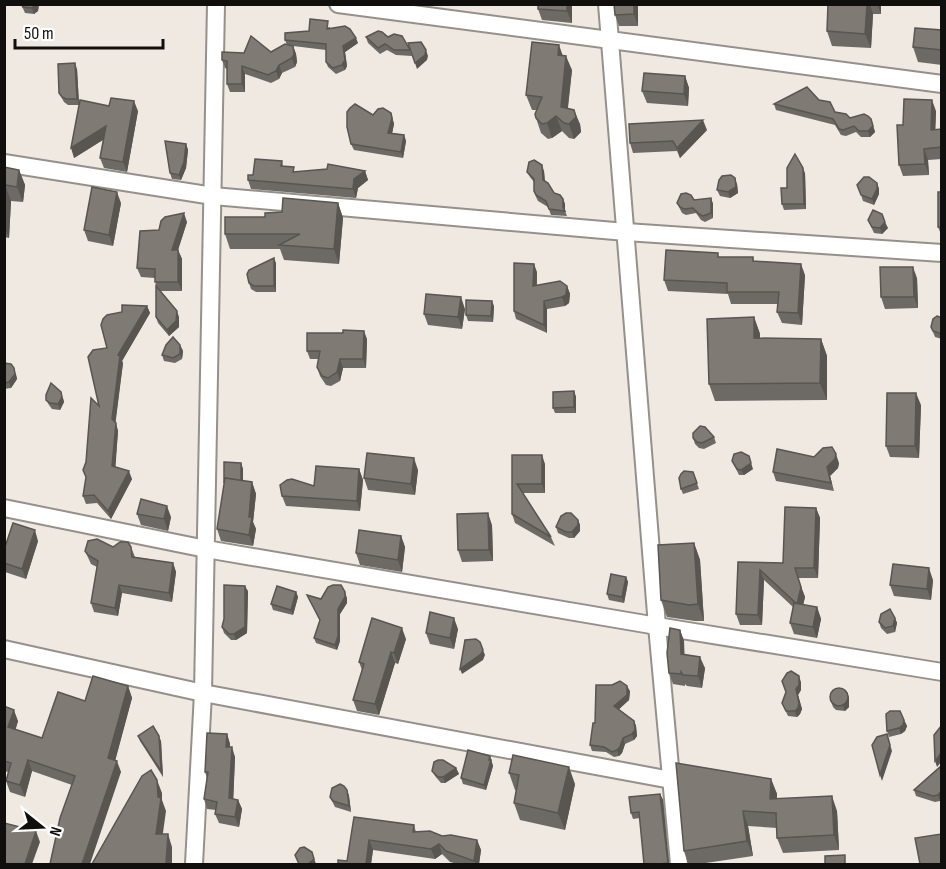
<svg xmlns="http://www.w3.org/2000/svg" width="946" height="869" font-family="'Sofia Sans Condensed',sans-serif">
<rect width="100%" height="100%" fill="#efe9e2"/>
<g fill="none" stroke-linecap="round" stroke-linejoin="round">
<defs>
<g id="minor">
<path d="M338,4L942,84"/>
<path d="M607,4L657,626L679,864"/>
<path d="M4,163L213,196L626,232L942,253"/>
<path d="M4,508L206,549L657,626L942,672"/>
<path d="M4,649L203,693L671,780"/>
<path d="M194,864L203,693L216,4"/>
</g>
</defs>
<use href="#minor" stroke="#96908a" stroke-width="20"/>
<use href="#minor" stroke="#fff" stroke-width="16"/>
</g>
<g fill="#6d6964">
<path d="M21,4H39L38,11L34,14L25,13Z"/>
<path d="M538,4H572V23L542,20L538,9Z"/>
<path d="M614,4H638V26H619L615,15Z"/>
<path d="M828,4H881V14H873L871,48L832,46L827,31Z"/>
<path d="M330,27V28L358,43L345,52L347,66L345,70L336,74L328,67L326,62V50L293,46L296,54L297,62L295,67L282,73L279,79L271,83L245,74V92H230L227,84V69L225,68L222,60L244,53L271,52L287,45L285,40L309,31Z"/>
<path d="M942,30V65L918,62L913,47Z"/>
<path d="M366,37H388L410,50L412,56L396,55L387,50L380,54L368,43Z"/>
<path d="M563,55L572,70L568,108L580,124L581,132L574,139L569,138L562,131L552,138L548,139L541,133L536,118V110H532L526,95Z"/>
<path d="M77,69L79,103L138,111L127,172L104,168L100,158L103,140L74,158L79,105H68L64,102L59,93Z"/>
<path d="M685,76L689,88L688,106L647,103L642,91Z"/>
<path d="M819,100L835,112L850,118L871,119L875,132L870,137H861L856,132L846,136L841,135L835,125L776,110L774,104Z"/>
<path d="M936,111L935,130L942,129V159L928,160L929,175L903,176L899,165L903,125Z"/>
<path d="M391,113L394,124L392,133L404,135L406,141L403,158L354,150L351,144L373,115Z"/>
<path d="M707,130L680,158L677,151L633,153L630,143Z"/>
<path d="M186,144L188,150L186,168L181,180L172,179L170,173Z"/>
<path d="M282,161L283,166L295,172L365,171L368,180L358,188L356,198L251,189L248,180L253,175Z"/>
<path d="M4,167L19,170L25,185L23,202L11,201L9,238L4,237Z"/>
<path d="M544,171L545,181L554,193L563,199L565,204V211L567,216L551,215L548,207L538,201L536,197L534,191V182L530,177L527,172Z"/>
<path d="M805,173L806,209L784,210L782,204L787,188Z"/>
<path d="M877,183L879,189V194L874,205L863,201L861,195Z"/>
<path d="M737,184L738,193L730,198L720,196L717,190Z"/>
<path d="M942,192V237L938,227Z"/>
<path d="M711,198L713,204V218L705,222L701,220L696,213L686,215L682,213L677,203Z"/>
<path d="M121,203L113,246L88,241L84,230Z"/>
<path d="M338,203L343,218L339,264L284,260L280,249H230L225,234L265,217L282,212Z"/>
<path d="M868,220L888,228L882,234L874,233Z"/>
<path d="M187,222L178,250L182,259V291H160L179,317V327L169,336L158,323L156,317V286L155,278L141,277L137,268L159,230Z"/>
<path d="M720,257H753L754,261L805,275L802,325L782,323L777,312L778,304H731L728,294L668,291L664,280Z"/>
<path d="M276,263V292H256L251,289L249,283Z"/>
<path d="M537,272V286H567L570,294L569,303L565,306L547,309V333L516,319L514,311Z"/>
<path d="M917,278L918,308L885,309L881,297Z"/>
<path d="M147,306L150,313L122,361L123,363L115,423L118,431L115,467L132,479L111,519L97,503L86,504L83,496L86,478L83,470L86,462L99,406L107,348Z"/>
<path d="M494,306L493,322L468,321L466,315Z"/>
<path d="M465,309L462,329L428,325L424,314Z"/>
<path d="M754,317L760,334V338L821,339L827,356V400L715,401L709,384Z"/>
<path d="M942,318V339L935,337L931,327Z"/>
<path d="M367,339L366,368H343L340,381L331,386L326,385L320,376L317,367L319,359H310L307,351Z"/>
<path d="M180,345L183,351L182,359L175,363L164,361L162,355Z"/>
<path d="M4,363L16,374L17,379L11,388L4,389Z"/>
<path d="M574,391L576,397V413H555L553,408Z"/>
<path d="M63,398L64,402L60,410L52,409L49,405L46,400Z"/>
<path d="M921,405L919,458L890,457L886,446Z"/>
<path d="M714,437L716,443L704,449L699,448L695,444L693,438Z"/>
<path d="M512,455L545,464V493H523L551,537L555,546L515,523L512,514Z"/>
<path d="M732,461L753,469L744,475H739Z"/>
<path d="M241,463L243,469V481L252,482L256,494L253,522L256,529L253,546L221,541L217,529Z"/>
<path d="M839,463L838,468L830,476L834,491L776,481L773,472Z"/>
<path d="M359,469L363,480L360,511L286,506L282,496L314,486Z"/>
<path d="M418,470L415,495L368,490L364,478Z"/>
<path d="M693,472L699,489L683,494L681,489Z"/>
<path d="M816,508L820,518L818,578H798L805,597L803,605L817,607L821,619L817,638L794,634L790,623L793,607L764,580L762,625H740L736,614L738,562L783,563Z"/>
<path d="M137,514L171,517L168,531L141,525Z"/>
<path d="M578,520L580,525V531L574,538H569L558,533L556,527Z"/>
<path d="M492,525L493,561L462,562L458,550Z"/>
<path d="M401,536L405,547L402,572L360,565L356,553Z"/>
<path d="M38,541L26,579L5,572L4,550Z"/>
<path d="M694,543L700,560L704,621H695L667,617L661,600Z"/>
<path d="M113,547H131L135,557L173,563L176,572L172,602L122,593L118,616L94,612L91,603L97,567L91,564L85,551Z"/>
<path d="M626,577L628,582L624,603L609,600L607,594Z"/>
<path d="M933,580L931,600L894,596L890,585Z"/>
<path d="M248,591L247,633L236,640H231L224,633L222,627Z"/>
<path d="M296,592L298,597L293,615L273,610L271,604Z"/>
<path d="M307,595L321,599L347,598V603L340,614V641L337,650L316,643L314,638L320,621Z"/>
<path d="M895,618L897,623L895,632L887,634L881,628L879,622Z"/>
<path d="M458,629L454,649L430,644L426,633Z"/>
<path d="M680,630L684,641V655L705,668L702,688L687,686L685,684V686L673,684L669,673Z"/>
<path d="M406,639L398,664L395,663L379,715L357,711L353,700L362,670L359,662Z"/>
<path d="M801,682V690L798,695L802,709L800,714L797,717L788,716L782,703Z"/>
<path d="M128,686L132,698L115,760L121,772L72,785L32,771L25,797L10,792L6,781L8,772L4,771V706L18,721L15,730L42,738L85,701Z"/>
<path d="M630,691L629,700L619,709L634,721L636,726L637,736L634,740L625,744L622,753L619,756L614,757L606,752L592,751L590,745L595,723Z"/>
<path d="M847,692L849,698V707L845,711L836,710L833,707L831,701Z"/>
<path d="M904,720L907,726L905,731L901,734L889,737L887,731Z"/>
<path d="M227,734L230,744V747L235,757L233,799L238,800L242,809L239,827L219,823L215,814L216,810L207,809L204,799L207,778L205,772Z"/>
<path d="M138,736L161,741L163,777L140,741Z"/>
<path d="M490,756L493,766L486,790L463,784L461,778Z"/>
<path d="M940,767L942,772V799L940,801L935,802L916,796L914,790Z"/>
<path d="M456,768L459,774L445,783H441L435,776L432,771Z"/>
<path d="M509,773L575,784L565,830L520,820L514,803L516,790H515Z"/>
<path d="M771,779L777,794V798L837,811L839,850L783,853L777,838V828L748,826L753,856L699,864H688L684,851Z"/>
<path d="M347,790L349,796L351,812L335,807L330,797Z"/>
<path d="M660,794L663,800L669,864H644L640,818L633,819L631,813Z"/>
<path d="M354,817L414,825L416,832L442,836L477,840L481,850L479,864H458L450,862L442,854L435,859L373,850L371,864H338L347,861Z"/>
</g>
<g fill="#595551">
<path d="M36,4H39L38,11L34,14L32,8Z"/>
<path d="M567,4H572V23L567,11Z"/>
<path d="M634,4H638V26L634,14Z"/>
<path d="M867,4H870L873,14L871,48L865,34Z"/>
<path d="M877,4H881V14Z"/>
<path d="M356,38L358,43L345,52L347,66L345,70L342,65L343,46Z"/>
<path d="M559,45L564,59L558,55Z"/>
<path d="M293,46L296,54L297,62L295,67L292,58Z"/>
<path d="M426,50L428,56L427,60L417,69L415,63Z"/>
<path d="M566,56L572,70L566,122L561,107Z"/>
<path d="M75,63L77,69L79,105L77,99Z"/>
<path d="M279,65L282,73L279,79L276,71Z"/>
<path d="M242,66L245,74V92L242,84Z"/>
<path d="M685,76L689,88L688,106L684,94Z"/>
<path d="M932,100L936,111L935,141L931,130Z"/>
<path d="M134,101L138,111L127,172L123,162Z"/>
<path d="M574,110L580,124L581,132L574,139L569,124Z"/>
<path d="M391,113L394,124L391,139L388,133Z"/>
<path d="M556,116L562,131L552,138L547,123Z"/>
<path d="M871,119L875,132L870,137L868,131Z"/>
<path d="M703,120L707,130L680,158L677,148Z"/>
<path d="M106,126L109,136L74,158L71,148Z"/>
<path d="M404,135L406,141L403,158L401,152Z"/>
<path d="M186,144L188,150L186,168L181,180L179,175Z"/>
<path d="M924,149L928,160L929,175L925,164Z"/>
<path d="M542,165L544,171L545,185L543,180Z"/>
<path d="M803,168L805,173L806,209L804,204Z"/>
<path d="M19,170L25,185L23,202L17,187Z"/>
<path d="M365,171L368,180L358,188L356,198L353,189L354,179Z"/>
<path d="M735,178L737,184L738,193L730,198L728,192Z"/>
<path d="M877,183L879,189V194L874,205L872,199Z"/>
<path d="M5,185L11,201L9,238L4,226Z"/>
<path d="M117,192L121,203L113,246L109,235Z"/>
<path d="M711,198L713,204V218L711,213Z"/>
<path d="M563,199L565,204V211L563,207Z"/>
<path d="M338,203L343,218L339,264L334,249Z"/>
<path d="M184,213L187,222L175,259L172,250Z"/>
<path d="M885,222L888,228L882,234L880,228Z"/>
<path d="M178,250L182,259V291L178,282Z"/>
<path d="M274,258L276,263V292L274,286Z"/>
<path d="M534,264L537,272L536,294L533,286Z"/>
<path d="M801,264L805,275L802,325L798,313Z"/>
<path d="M913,267L917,278L918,308L914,297Z"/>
<path d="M567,286L570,294L569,303L565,306L562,297Z"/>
<path d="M461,297L465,309L462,329L458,317Z"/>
<path d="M492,301L494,306L493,322L491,316Z"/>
<path d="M544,301L547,309V333L544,325Z"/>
<path d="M147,306L150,313L122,361L123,363L115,427L112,419L118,355Z"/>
<path d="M177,311L179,317V327L169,336L167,330Z"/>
<path d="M754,317L760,334V354L754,338Z"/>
<path d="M364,331L367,339L366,368L363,359Z"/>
<path d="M821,339L827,356V400L820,383Z"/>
<path d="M180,345L183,351L182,359L180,354Z"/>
<path d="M340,359L343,368L340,381L337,372Z"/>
<path d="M14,368L17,379L11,388L9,382Z"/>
<path d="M574,391L576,397V413L574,407Z"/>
<path d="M61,392L64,402L60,410L58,404Z"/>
<path d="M916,393L921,405L919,458L915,446Z"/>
<path d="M116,423L118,431L115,474L112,466Z"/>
<path d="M836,454L839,463L838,468L830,476L834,491L827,467Z"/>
<path d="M542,455L545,464V493L542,484Z"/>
<path d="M749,456L753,469L744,475L741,470Z"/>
<path d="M414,458L418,470L415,495L411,484Z"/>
<path d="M241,463L243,469V490L241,484Z"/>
<path d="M359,469L363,480L360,511L357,501Z"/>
<path d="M129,471L132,479L111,519L108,511Z"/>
<path d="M252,482L256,494L253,522L256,529L253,546L249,535V517Z"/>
<path d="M167,506L171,517L168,531L164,519Z"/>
<path d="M816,508L820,518L818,578L814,568Z"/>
<path d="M488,513L492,525L493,561L489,550Z"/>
<path d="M578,520L580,525V531L574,538L572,532Z"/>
<path d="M35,530L38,541L26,579L22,569Z"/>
<path d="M401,536L405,547L402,572L398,560Z"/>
<path d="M694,543L700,560L704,621L698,604Z"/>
<path d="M173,563L176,572L172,602L169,593Z"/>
<path d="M929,568L933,580L931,600L927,589Z"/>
<path d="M760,570L764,580L762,625L758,615Z"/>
<path d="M626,577L628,582L624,603L622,597Z"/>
<path d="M119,585L122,593L118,616L115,608Z"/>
<path d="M245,586L248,591L247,633L236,640L234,634Z"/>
<path d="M801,587L805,597L801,614L797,604Z"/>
<path d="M296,592L298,597L293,615L291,610Z"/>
<path d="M345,592L347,598V603L340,614V641L337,650L335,645L338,609Z"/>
<path d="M817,607L821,619L817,638L813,627Z"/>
<path d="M454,618L458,629L454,649L450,638Z"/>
<path d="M895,618L897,623L895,632L893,626Z"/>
<path d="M402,628L406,639L398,664L394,653Z"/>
<path d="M680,630L684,641L685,666L681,654Z"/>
<path d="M483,650L485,655L483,660L462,674L460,669Z"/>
<path d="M391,652L395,663L379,715L375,704Z"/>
<path d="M700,657L705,668L702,688L698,676Z"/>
<path d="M799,676L801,682V690L798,695L802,709L800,714L797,717L795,711L796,689Z"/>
<path d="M128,686L132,698L113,769L108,758Z"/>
<path d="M627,686L630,691L629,700L616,712L614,706Z"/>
<path d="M847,692L849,698V707L845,711L843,705Z"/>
<path d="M14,710L18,721L13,739L8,727Z"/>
<path d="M904,720L907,726L905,731L901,734L899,728Z"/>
<path d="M634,721L636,726L637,736L634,740L632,734Z"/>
<path d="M227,734L230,744L229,756L226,747Z"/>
<path d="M887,734L892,751L882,781L880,775Z"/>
<path d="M159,736L161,741L163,777L161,771Z"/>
<path d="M623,738L625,744L622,753L619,756L617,750Z"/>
<path d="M232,747L235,757L233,808L229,798Z"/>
<path d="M942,752V761L937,767L935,761Z"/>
<path d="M490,756L493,766L486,790L484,785Z"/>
<path d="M28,760L32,771L25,797L20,785Z"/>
<path d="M117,761L121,772L90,864H82Z"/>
<path d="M569,767L575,784L565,830L558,813Z"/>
<path d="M456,768L459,774L445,783L443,777Z"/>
<path d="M771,779L777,794L776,814L770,799Z"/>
<path d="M157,780L162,793V800L166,811L161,847L156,834L158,797Z"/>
<path d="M347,790L349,796L351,812L349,806Z"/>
<path d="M942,790V799L940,801L938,795Z"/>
<path d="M660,794L663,800L669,864L668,863Z"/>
<path d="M832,796L837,811L839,850L834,835Z"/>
<path d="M238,800L242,809L239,827L235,817Z"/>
<path d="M743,811L748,826L753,856L747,841Z"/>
<path d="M36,831L40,842L32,864H25Z"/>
<path d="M168,834L172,847V864H166Z"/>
<path d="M369,840L373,850L371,864H366Z"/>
<path d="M477,840L481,850L479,864H476L474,861Z"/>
<path d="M439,844L442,854L435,859L431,849Z"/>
<path d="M312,852L316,864H308Z"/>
</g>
<g fill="#7f7a74" stroke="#595551" stroke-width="1.5">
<path d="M21,4H36L32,8L23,7Z"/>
<path d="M538,4H567V11L538,9Z"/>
<path d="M614,4H634V14L615,15Z"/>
<path d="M828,4H867L865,34L827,31Z"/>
<path d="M310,19L328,21L327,29L345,26L350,29L356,38L343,46L345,60L342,65L333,68L326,62V44L285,40V33L309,31Z"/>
<path d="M915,28L942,30V50L913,47Z"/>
<path d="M378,31L382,32L388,37L394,34L402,36L410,50H394L385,44L378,48L366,37Z"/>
<path d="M251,36L271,52L285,44L293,46L294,54L292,58L279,65L276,71L268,75L242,66V84H227V61L222,60V52L244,53Z"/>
<path d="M421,42L426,50L425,55L415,63L408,43Z"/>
<path d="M532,42L559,45L558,55L566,56L561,107L574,110L576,117L569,124L564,123L556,116L547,123L542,124L536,118L535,114L542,97L526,95Z"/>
<path d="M75,63L77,99H66L62,97L59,93L58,64Z"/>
<path d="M644,73L685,76L684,94L642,91Z"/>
<path d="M807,87L819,100L830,102L835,112L846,114L850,118L864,114L868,116L871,119L873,126L868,131H859L854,126L843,130L839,129L833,119L774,104Z"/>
<path d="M111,98L134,101L123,162L100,158L106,126L71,148L80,100L109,106Z"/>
<path d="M904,99L932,100L931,130L942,129V147L924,149L925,164L899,165L897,125H903Z"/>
<path d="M355,104L373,115L378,109L383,108L391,113L392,118L388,133L404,135L401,152L351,144L347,127V112L350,108Z"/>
<path d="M703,120L677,148L673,141L630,143L629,124Z"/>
<path d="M165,141L186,144L184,162L179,175L170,173Z"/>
<path d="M795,154L803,168L804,204H782L781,188H787V168Z"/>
<path d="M255,159L282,161L281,166L294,167L293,172L327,169L328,164L365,171L354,179L353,189L248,180V175H253Z"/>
<path d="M534,160L542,165L543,180L548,183L554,193L560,195L563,199V207L565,211L549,209L546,201L536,195L534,191V179L527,172L529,162Z"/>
<path d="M4,167L19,170L17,187L5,185L4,199Z"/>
<path d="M731,175L735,178L736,187L728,192L717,190L719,180L722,176Z"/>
<path d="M864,177H869L877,183V189L872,199L861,195L857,185Z"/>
<path d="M92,187L117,192L109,235L84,230Z"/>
<rect x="938" y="192" width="4" height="35"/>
<path d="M686,193L691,195L694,200L711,198V213L703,216L699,214L693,208L684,209L680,207L677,203L681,194Z"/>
<path d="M283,198L338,203L334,249L279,245L300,234H225V217H265V213L282,212Z"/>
<path d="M873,210L882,214L885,222L880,228L872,227L868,220Z"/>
<path d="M184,213L172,250H178V282H155V269L137,268L140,231L159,230L161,221L165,217Z"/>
<path d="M666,250L718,253V257H753V261L801,264L798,313L777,312L779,292H727V283L664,280Z"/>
<path d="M274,258V286H254L249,283L247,274L249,270Z"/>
<path d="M514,263L534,264L533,286L560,281L567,286L566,295L562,297L544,301V325L514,311Z"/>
<path d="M880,267H913L914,297H881Z"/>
<path d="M156,286L177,311L176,321L167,330L156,317Z"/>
<path d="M426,294L461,297L458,317L424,314Z"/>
<path d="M466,300L492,301L491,316L466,315Z"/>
<path d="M122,305L147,306L118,355L120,356L112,419L116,423L112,466L129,471L108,511L94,495L83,496L86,477L83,470L86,462L91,398L99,406L88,357L93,350L107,348L101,325L103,319L107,315L122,312Z"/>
<path d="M937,316L942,318V334L933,331L931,327L933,319Z"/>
<path d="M754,317V338L821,339L820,383L709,384L707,319Z"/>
<path d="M343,330L364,331L363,359H340L337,372L328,378L322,376L317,367L320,351H307V333H343Z"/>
<path d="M173,337L180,345V354L173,358L162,355L166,345Z"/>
<path d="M4,363L11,364L14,368L15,374L9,382L4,383Z"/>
<path d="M51,383L61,392L62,397L58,404L50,403L46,400V395Z"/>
<path d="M574,391V407L553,408V392Z"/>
<path d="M887,393H916L915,446H886Z"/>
<path d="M700,426L705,427L714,437L702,443L697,442L693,438V433Z"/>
<path d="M832,447L836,454L835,459L827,467L831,483L773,472L777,449L814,457L823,448Z"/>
<path d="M741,452L749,456L751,463L741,470L737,469L732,461L734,454Z"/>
<path d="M367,453L414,458L411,484L364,478Z"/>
<path d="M512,455H542V484H517L551,537L512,514Z"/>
<path d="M224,462L241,463V481L225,478L224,483Z"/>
<path d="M316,466L359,469L357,501L282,496L280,485L287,480L292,479L314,486Z"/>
<path d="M684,471L693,472L697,483L681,489L679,478L681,474Z"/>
<path d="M225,478L252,482L249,517H252L249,535L217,529Z"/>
<path d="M141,499L167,506L164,519L137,514Z"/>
<path d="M785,507L816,508L814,568H795L801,587L797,604L760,570L758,615L736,614L738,562L783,563Z"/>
<path d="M488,513L489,550H458L457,514Z"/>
<path d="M566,513H571L578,520V525L572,532H566L556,527L561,516Z"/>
<path d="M13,523L35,530L22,569L4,563V550Z"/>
<path d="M359,530L401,536L398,560L356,553Z"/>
<path d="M97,539L113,547L120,542H128L131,547L132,557L173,563L169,593L119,585L115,608L91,603L98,561L88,555L85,551L88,541Z"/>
<path d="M694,543L698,604L689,605L661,600L658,545Z"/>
<path d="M893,564L929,568L927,589L890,585Z"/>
<path d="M611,574L626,577L622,597L607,594Z"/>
<path d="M224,585L245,586V627L234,634H229L222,627L224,619Z"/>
<path d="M333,585H341L345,592V597L338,609V636L335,645L314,638L320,620L307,595L321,599L328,587Z"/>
<path d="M277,586L296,592L291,610L271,604Z"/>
<path d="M794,603L817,607L813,627L790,623Z"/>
<path d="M890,609L895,618L893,626L885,628L879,622L881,614Z"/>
<path d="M430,612L454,618L450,638L426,633Z"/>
<path d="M372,618L402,628L394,653L391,652L375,704L353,700L364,664L359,662Z"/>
<path d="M670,628L680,630L681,654L700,657L698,676L683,675L681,672V674L669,673L667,653Z"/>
<path d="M476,639L480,642L483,650L481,654L460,669L465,640Z"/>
<path d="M791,671L799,676V685L796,689L799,703L798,708L795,711H786L782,703L786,692L782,681L787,673Z"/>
<path d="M93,676L128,686L108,758L117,761L82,864H50L60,818L75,776L28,760L20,785L6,781L11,763L4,761V706L14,710L8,727L42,738L58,692L85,701Z"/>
<path d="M620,681L627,686V695L614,706L634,721L635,730L632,734L623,738L620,747L617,750L612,752L604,747L590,745L593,723H595L596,685H612Z"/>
<circle cx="839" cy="697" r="9"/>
<path d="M890,711H900L904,720L903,725L899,728L887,731L886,714Z"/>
<path d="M942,725V752L935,761L934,735Z"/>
<path d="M153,726L159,736L161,771L138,736Z"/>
<path d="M207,733L227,734L226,747H232L229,798L238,800L235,817L215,814L217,802L204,799L208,772H205Z"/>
<path d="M887,734L890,745L880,775L872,745L877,737Z"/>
<path d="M468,750L490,756L489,760H491L484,785L461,778Z"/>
<path d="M513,755L569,767L558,813L514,803L519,775L509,773Z"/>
<path d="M438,760H443L456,768L443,777H438L432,771L434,762Z"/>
<path d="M676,763L771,779L770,799L832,796L834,835L777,838L776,813L743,811L747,841L684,851Z"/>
<path d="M940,767L942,776V790L938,795L933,796L914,790Z"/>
<path d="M151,770L157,780L158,797L161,798L156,834H168L166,864H92L142,776Z"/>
<path d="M340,784L344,786L347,790L349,806L333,801L330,797L332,788Z"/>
<path d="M660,794L668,863L659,864H644L639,812L631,813L629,797Z"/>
<path d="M354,817L414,825L413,832L430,831L442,836L451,835L477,840L474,861L446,851L439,844L431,849L369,840L366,864H338V860L347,861Z"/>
<path d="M4,823L36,831L25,864H4Z"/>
<path d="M941,834L942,864H920L915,838Z"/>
<path d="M304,847L312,852L314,859L308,864H299L295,855L300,848Z"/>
<path d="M845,855V864H825V856Z"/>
</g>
<rect width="946" height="869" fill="none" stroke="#110f0d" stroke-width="12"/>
<g transform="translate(42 827) rotate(108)" stroke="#ffffff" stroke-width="4.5" paint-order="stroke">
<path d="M0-4.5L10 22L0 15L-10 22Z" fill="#110f0d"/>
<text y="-9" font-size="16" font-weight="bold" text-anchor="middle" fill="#110f0d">N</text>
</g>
<path d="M15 39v9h148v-9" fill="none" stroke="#110f0d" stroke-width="3"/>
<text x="24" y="39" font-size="18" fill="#110f0d" stroke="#ffffff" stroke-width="4.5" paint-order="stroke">50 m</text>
</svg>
